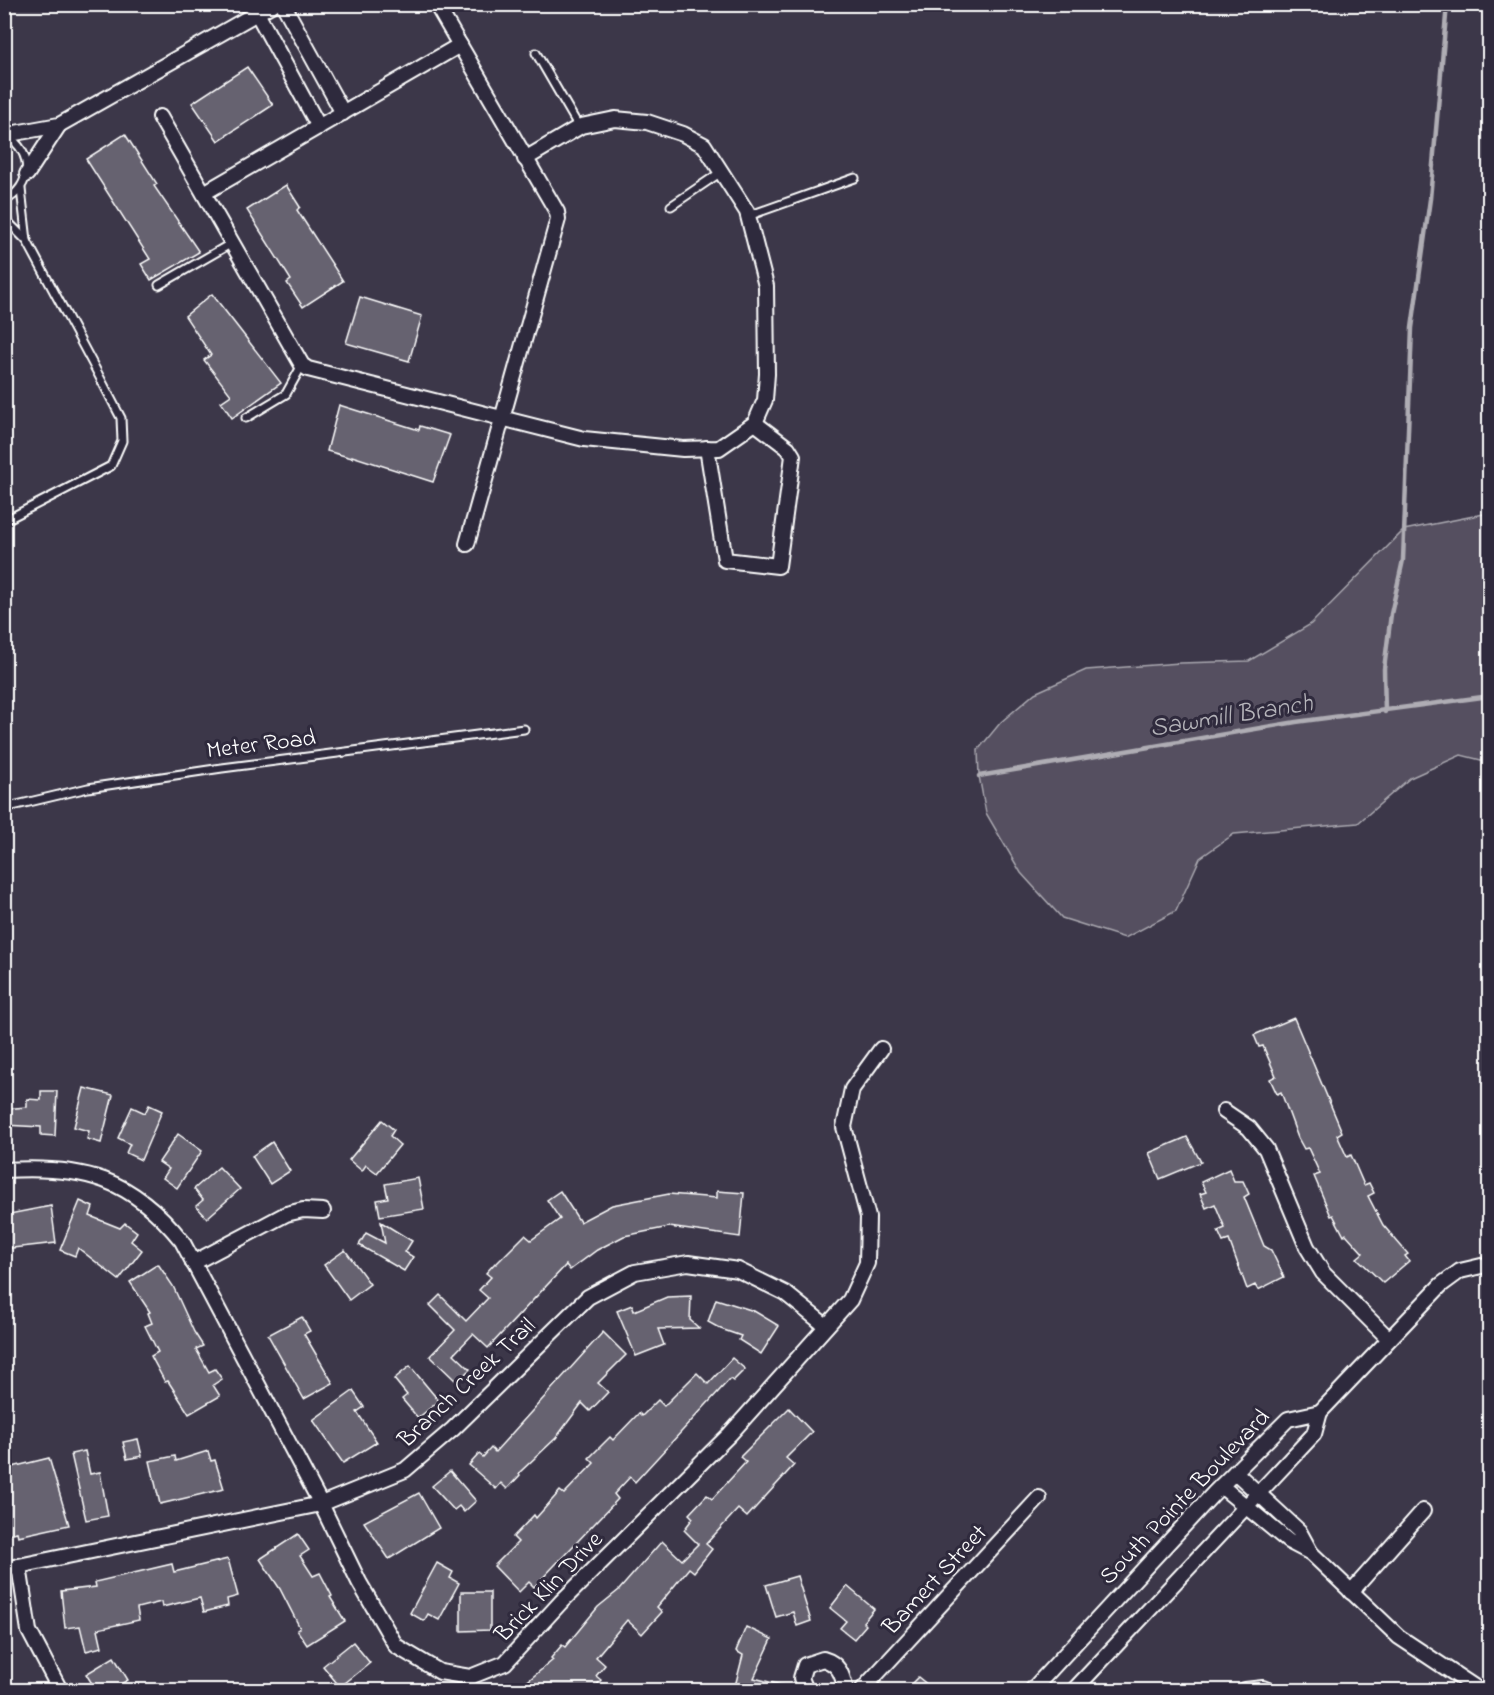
<svg xmlns="http://www.w3.org/2000/svg" width="1494" height="1695" font-family="'Indie Flower',sans-serif">
<rect width="100%" height="100%" fill="#3c3749"/>
<filter id="ink" filterUnits="userSpaceOnUse"><feTurbulence type="fractalNoise" baseFrequency=".0167" numOctaves="2"/><feDisplacementMap in="SourceGraphic" scale="12" xChannelSelector="R" yChannelSelector="G"/><feConvolveMatrix kernelMatrix="1 2 1 2 8 2 1 2 1" color-interpolation-filters="sRGB"/></filter>
<g filter="url(#ink)">
<path fill="#555060" stroke="#aaa8b0" stroke-width="1.5" d="M1489,513V762L1461,755L1410,778L1358,823L1234,834L1200,858L1176,911L1125,938L1062,918L1021,873L986,813L979,776L978,750L1001,722L1035,693L1086,670L1180,663L1249,661L1311,624L1404,530Z"/>
<g fill="none" stroke-linecap="round" stroke-linejoin="round">
<g stroke="#afadb4" stroke-width="4.5">
<path d="M1385,712L1384,669L1391,614L1403,560L1412,328L1430,199L1447,4"/>
<path d="M979,776L1296,722L1490,696"/>
</g>
</g>
<g fill="#666270" stroke="#fff" stroke-width="1.5">
<path d="M247,67L273,105L218,141L192,103Z"/>
<path d="M125,134L157,184L154,186L199,252L151,280L141,264L150,259L86,159Z"/>
<path d="M286,185L300,207L297,210L343,281L303,307L287,283L291,280L247,210Z"/>
<path d="M212,294L281,383L232,418L221,402L231,395L204,360L211,355L185,316Z"/>
<path d="M360,297L422,316L409,361L346,343Z"/>
<path d="M339,405L419,430L420,426L450,435L433,482L352,456V458L327,451Z"/>
<path d="M1294,1018L1342,1132L1337,1135L1347,1157L1351,1155L1364,1185L1369,1183L1374,1193L1368,1196L1383,1225L1408,1254L1405,1256L1409,1261L1383,1283L1357,1258L1363,1253L1346,1234L1344,1236L1333,1215L1331,1216L1314,1176L1320,1174L1308,1148L1304,1149L1298,1138L1281,1092L1277,1094L1270,1079L1276,1076L1263,1046L1259,1047L1254,1035Z"/>
<path d="M84,1088L113,1095L101,1143L87,1139L89,1131L74,1127Z"/>
<path d="M41,1091H57L55,1136L41,1135V1127L4,1125V1109L27,1107V1099L41,1100Z"/>
<path d="M149,1105L162,1111L141,1160L126,1153L130,1144L118,1138L132,1107L145,1113Z"/>
<path d="M382,1120L394,1130L390,1136L400,1145L377,1173L366,1165L362,1171L349,1160Z"/>
<path d="M178,1134L202,1151L177,1188L163,1178L169,1169L159,1162Z"/>
<path d="M1187,1137L1201,1162L1160,1179L1149,1153Z"/>
<path d="M272,1142L290,1171L270,1184L252,1156Z"/>
<path d="M219,1167L240,1189L207,1218L196,1206L203,1200L194,1189Z"/>
<path d="M1229,1169L1234,1181H1243L1249,1194L1244,1197L1264,1246L1271,1250L1284,1277L1258,1290L1255,1285L1247,1289L1229,1240L1223,1242L1218,1231L1225,1228L1215,1204L1206,1208L1200,1194L1206,1192L1201,1182Z"/>
<path d="M418,1178L424,1209L380,1216L377,1200L388,1198L385,1184Z"/>
<path d="M560,1191L580,1222L612,1205L669,1194L717,1198V1191L744,1193L740,1237L669,1227L624,1236L597,1250L570,1270L566,1265L488,1348L473,1334L454,1354L470,1369L457,1382L430,1356L455,1330L430,1305L440,1295L466,1321L488,1298L479,1290L491,1277L486,1273L495,1263L496,1264L525,1235L531,1240L560,1219L547,1200Z"/>
<path d="M80,1201L93,1207L90,1216L120,1228L125,1223L137,1232L131,1241L142,1250L119,1280L78,1248L75,1256L60,1250Z"/>
<path d="M51,1206L56,1243L4,1249V1215Z"/>
<path d="M381,1222L412,1241L405,1252L413,1257L404,1271L359,1245L366,1233L385,1243Z"/>
<path d="M345,1250L370,1284L349,1300L324,1265Z"/>
<path d="M158,1264L173,1286L194,1332L203,1346L196,1349L209,1372L215,1369L222,1379L213,1385L220,1396L189,1414L168,1381L165,1382L151,1356L158,1352L145,1326L152,1323L148,1313L150,1312L130,1282Z"/>
<path d="M691,1296L690,1320L699,1328L658,1329L664,1345L636,1356L617,1311L632,1305L634,1311L667,1297Z"/>
<path d="M716,1299L754,1311L779,1326L761,1354L739,1340L741,1336L721,1329L708,1322Z"/>
<path d="M302,1317L310,1331L304,1334L333,1383L304,1399L268,1335Z"/>
<path d="M603,1332L626,1355L598,1383L608,1392L590,1411L582,1403L556,1438L519,1473L520,1475L507,1489L501,1483L496,1489L469,1465L479,1454L483,1457L491,1448L495,1452Z"/>
<path d="M732,1358L745,1369L733,1381L730,1379L635,1482L630,1477L614,1494L618,1499L534,1587L529,1582L519,1592L494,1566L518,1542L513,1537L534,1515L536,1518L560,1491L564,1494L594,1463L589,1458L610,1437L613,1440L639,1413L642,1416L658,1400L664,1406L697,1373L708,1384Z"/>
<path d="M410,1366L439,1401L418,1418L402,1399L407,1395L394,1379Z"/>
<path d="M353,1391L364,1407L357,1412L377,1442L343,1463L313,1420Z"/>
<path d="M789,1408L812,1432L786,1458L794,1465L747,1517L738,1509L706,1544L712,1549L694,1572L689,1568L657,1607L662,1612L642,1634L627,1620L596,1657L605,1665L596,1676L601,1680L593,1690H517L553,1660L551,1658L562,1645L565,1647L598,1607L619,1590L662,1541L682,1560L698,1544L684,1530L693,1518L689,1514L707,1495L712,1499L746,1462L740,1457Z"/>
<path d="M138,1439L142,1456L127,1459L123,1442Z"/>
<path d="M85,1451L90,1474L100,1472L108,1516L86,1520L71,1454Z"/>
<path d="M208,1451L211,1461L215,1460L224,1489L160,1504L150,1461L175,1456L176,1461Z"/>
<path d="M49,1458L69,1525L18,1536L17,1532L4,1535V1469Z"/>
<path d="M450,1471L476,1501L464,1512L459,1506L454,1510L432,1486Z"/>
<path d="M419,1493L439,1528L389,1559L364,1522Z"/>
<path d="M298,1534L309,1550L300,1556L313,1576L320,1573L332,1596L330,1597L345,1621L307,1645L297,1630L300,1628L280,1589L260,1559Z"/>
<path d="M228,1559L238,1596L227,1599L228,1606L204,1612L200,1598L162,1607L161,1602L137,1608L139,1620L98,1629L102,1647L86,1651L80,1626L65,1628L61,1591L96,1587L95,1582L172,1564L174,1572Z"/>
<path d="M437,1563L453,1572L450,1578L459,1583L439,1620L428,1614L424,1621L410,1613Z"/>
<path d="M797,1576L811,1621L797,1626L793,1612L776,1617L766,1585Z"/>
<path d="M847,1586L874,1609L863,1622L866,1625L854,1639L840,1628L846,1621L830,1608Z"/>
<path d="M461,1592H490V1630L461,1631Z"/>
<path d="M746,1627L772,1639L754,1678L785,1686L784,1690H734L743,1655L736,1651Z"/>
<path d="M353,1642L370,1663L340,1687L323,1666Z"/>
<path d="M114,1657L128,1680L110,1690H96L86,1674Z"/>
<path d="M918,1677L934,1690H905Z"/>
</g>
<g fill="none" stroke-linecap="round" stroke-linejoin="round">
<defs>
<g id="service">
<path d="M536,53L579,127"/>
<path d="M21,189L27,241"/>
<path d="M4,201C33,187 34,152 7,136"/>
<path d="M671,206L721,172"/>
<path d="M748,216L855,178"/>
<path d="M4,218L27,241L96,370L121,418L122,441L111,466L4,521"/>
<path d="M159,285L232,243"/>
<path d="M246,418L286,394L302,365"/>
<path d="M4,808L88,788L222,768L524,729"/>
</g>
<g id="minor">
<path d="M283,4L343,113"/>
<path d="M436,4L557,212L558,219L467,544"/>
<path d="M257,13L319,127"/>
<path d="M160,117L302,365L308,369L584,439L683,449L719,448L755,423L765,400L767,374L766,286L747,212L704,145L683,134L647,122L615,119L581,126L525,159"/>
<path d="M4,135L59,125L273,4"/>
<path d="M27,174L59,125"/>
<path d="M204,193L460,45"/>
<path d="M707,448L725,560L778,566L793,456L788,448L755,423"/>
<path d="M1224,1111L1249,1128L1266,1149L1307,1247L1323,1273L1389,1339"/>
<path d="M4,1170C83,1165 132,1178 182,1241L321,1504L359,1582L396,1646L440,1672L470,1677L505,1663L561,1602L730,1434L850,1300L867,1263L868,1217L844,1127L852,1089L881,1049"/>
<path d="M193,1263L286,1214L303,1210L323,1211"/>
<path d="M1320,1412L1441,1285L1460,1271L1490,1264"/>
<path d="M1235,1472L1299,1531L1311,1553"/>
<path d="M1221,1486L1288,1541L1311,1553L1399,1637L1479,1690"/>
<path d="M19,1566L29,1631L60,1690"/>
<path d="M4,1569L321,1504L405,1470L453,1429L588,1297L635,1272L688,1263L738,1270L785,1293L826,1326"/>
<path d="M1351,1592L1423,1511"/>
<path d="M806,1690L801,1678L805,1665L823,1659C840,1664 842,1675 846,1690"/>
<path d="M862,1690L1039,1498"/>
<path d="M1032,1690L1214,1493L1288,1419L1320,1412L1314,1434L1074,1690"/>
<path d="M1245,1690L1263,1688L1268,1690"/>
</g>
</defs>
<use href="#service" stroke="#fff" stroke-width="11"/>
<use href="#minor" stroke="#fff" stroke-width="18"/>
<use href="#service" stroke="#2f2a3d" stroke-width="7"/>
<use href="#minor" stroke="#2f2a3d" stroke-width="14"/>
</g>
</g>
<g text-anchor="middle" stroke-width="6" stroke-linejoin="round" paint-order="stroke">
<g font-size="24" fill="#fff" stroke="#2f2a3d">
<text transform="translate(261 743) rotate(-7)" y="8">Meter Road</text>
<text transform="translate(466 1382) rotate(-43)" y="8">Branch Creek Trail</text>
<text transform="translate(1184 1496) rotate(-46)" y="8">South Pointe Boulevard</text>
<text transform="translate(934 1579) rotate(-47)" y="8">Bamert Street</text>
<text transform="translate(548 1586) rotate(-46)" y="8">Brick Klin Drive</text>
</g>
<g font-size="26" font-style="italic" fill="#b5b4ba" stroke="#2f2a3d">
<text transform="translate(1231 714) rotate(-9)" y="9">Sawmill Branch</text>
</g>
</g>
<rect width="1494" height="1695" fill="none" stroke="#2f2a3d" stroke-width="24"/>
<rect x="12" y="12" width="1470" height="1671" fill="none" stroke="#fff" stroke-width="2" filter="url(#ink)"/>
</svg>
